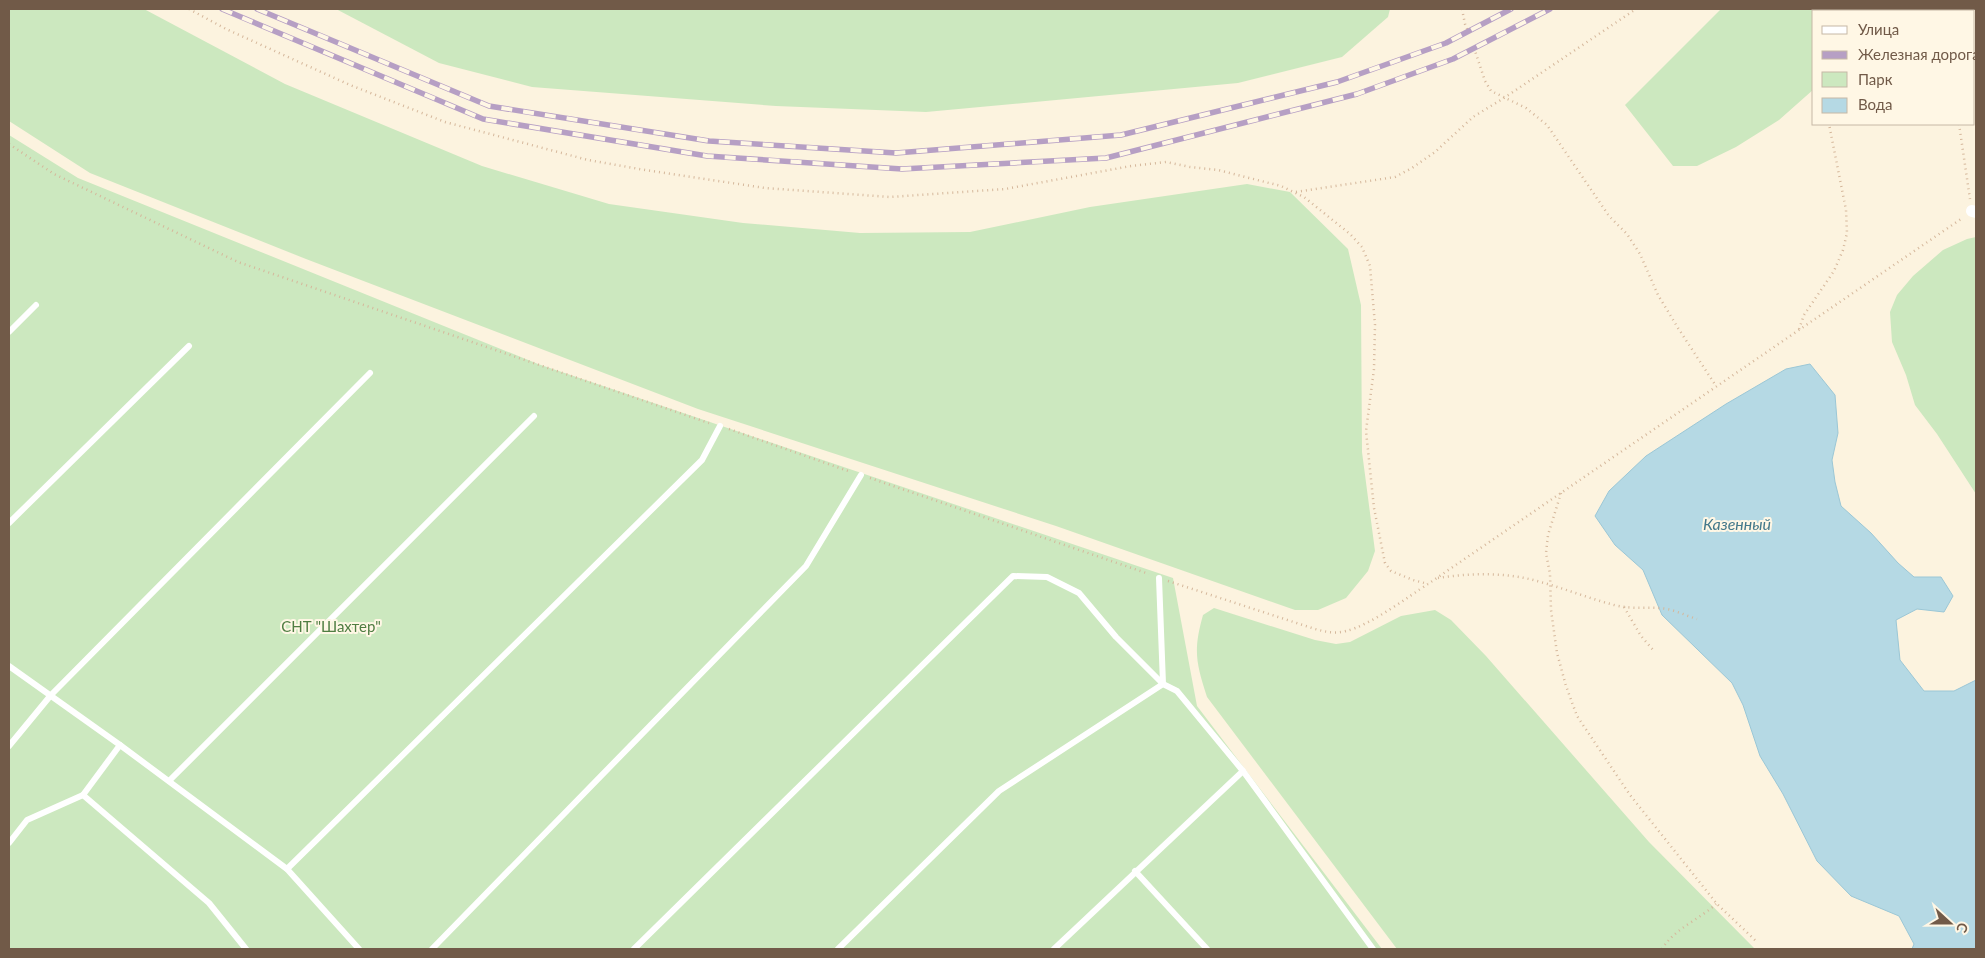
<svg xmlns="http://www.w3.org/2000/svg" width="1985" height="958" font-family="Lato,sans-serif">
<rect width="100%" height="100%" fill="#fcf3df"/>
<g fill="#cce8bf">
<path d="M9,9H144L285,84L482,166L609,204L743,223L860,233L970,232L1090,207L1247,184L1290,192L1348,249L1361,305L1362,452L1375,551L1368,571L1346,598L1318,610H1295L1056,526L698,409L306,259L90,173L9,121Z"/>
<path d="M336,9H1390L1388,17L1342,57L1238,83L926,112L776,106L532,87L439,63Z"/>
<path d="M1721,9H1927L1923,11H1814V89L1779,120L1736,147L1697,166H1673L1625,105Z"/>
<path d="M9,135L78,178L538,364L1173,578L1197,706L1382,949H9Z"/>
<path d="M1976,237V494L1937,434L1915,405L1906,375L1892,342L1890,312L1897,295L1913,276L1943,250L1967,239Z"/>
<path d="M1214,608L1315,640L1336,644L1350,642L1401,616L1435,610L1451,620L1486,656L1649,842L1755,949H1397L1207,697C1196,662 1193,651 1203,615Z"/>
</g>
<path fill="#b5d9e4" stroke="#9bc7d6" d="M1810,364L1835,395L1838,433L1832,460L1835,482L1841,506L1871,533L1898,563L1914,577H1941L1953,596L1944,612L1917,609L1896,620L1900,660L1924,691H1954L1976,680V949H1912L1914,944L1899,916L1851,896L1817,861L1783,794L1760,756L1743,705L1732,683L1662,615L1643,570L1615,545L1595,516L1609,491L1646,456L1726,404L1786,369Z"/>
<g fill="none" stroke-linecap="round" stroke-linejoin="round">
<g stroke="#d5b79b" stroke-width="2.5" stroke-dasharray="1 4" stroke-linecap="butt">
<path d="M189,9L226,29L350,85L445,122L588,160L645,170L765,188L890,197L1005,189L1131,166L1166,162L1190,167L1218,170L1281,186L1304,197L1350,234L1362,247L1370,266L1375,325L1374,369L1366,431L1374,508L1385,563L1391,571L1413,580L1428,584"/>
<path d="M1462,9L1465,24L1468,31"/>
<path d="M1819,9L1820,11"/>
<path d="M1869,9L1871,11"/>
<path d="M1474,48L1485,81L1491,91L1526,108L1547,125L1609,216L1627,234L1640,254L1658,295L1678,328L1716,386"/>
<path d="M1959,124L1970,199"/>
<path d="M9,144L54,174L238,262L709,423"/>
<path d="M1296,192L1395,177L1412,168L1435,152L1473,117L1504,98L1636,9"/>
<path d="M1799,329L1804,315L1834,271L1843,250L1847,233L1846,210L1829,124"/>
<path d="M729,429L851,472"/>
<path d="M870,478L1149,574"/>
<path d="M1561,493L1548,535L1546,553L1550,574L1551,610L1557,653L1566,686L1577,716L1630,795L1717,904L1756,941"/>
<path d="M1438,578C1470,573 1505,572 1537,581C1563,588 1588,598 1614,605C1633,610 1649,606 1667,609C1677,611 1687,616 1697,619"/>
<path d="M1168,581L1315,629C1326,632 1335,634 1346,631C1369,626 1408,597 1428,584L1961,219"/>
<path d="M1624,607L1641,636L1654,651"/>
<path d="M1662,949C1674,929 1700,919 1716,904"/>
</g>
<g stroke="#fff" stroke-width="6">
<path d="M1961,11L1962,9"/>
<path d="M9,332L36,305"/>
<path d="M9,523L189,346"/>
<path d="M1159,578L1163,684L1177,691L1243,771L1373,949"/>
<path d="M9,666L120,745L83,795L209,903L246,949"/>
<path d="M120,745L287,869L359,949"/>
<path d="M9,746L51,695L370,373"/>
<path d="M169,781L534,416"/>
<path d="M9,843L27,820L83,795"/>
<path d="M287,869L702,460L720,426"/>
<path d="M1135,871L1207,949"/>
<path d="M432,949L806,566L861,475"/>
<path d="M634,949L1013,576L1047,577L1079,593L1116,637L1163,684L999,791L838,949"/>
<path d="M1054,949L1243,771"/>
</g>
<path stroke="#fff" stroke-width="12" d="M1972,211L1976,212"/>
<defs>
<g id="rail">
<path d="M222,9L483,119L707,156L902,169L1106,158L1357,94L1453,59L1550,9"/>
<path d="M257,9L489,106L709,141L896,153L1121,135L1337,82L1446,43L1511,9"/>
</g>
</defs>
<use href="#rail" stroke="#b69fc4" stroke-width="5.5"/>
<use href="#rail" stroke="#fff7e5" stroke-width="4" stroke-dasharray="11" stroke-linecap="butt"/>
</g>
<g text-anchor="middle" stroke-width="4" stroke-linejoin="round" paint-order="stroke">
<g font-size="15" fill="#4f7d42" stroke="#fff7e5">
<text x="331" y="632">СНТ "Шахтер"</text>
</g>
<g font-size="16" font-style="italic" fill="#44798b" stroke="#fff7e5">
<text x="1737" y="530">Казенный</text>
</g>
</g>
<rect width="1985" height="958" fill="none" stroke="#715a48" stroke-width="20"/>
<rect x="1812" y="10" width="162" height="115" fill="#fff7e5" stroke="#c6b8a6"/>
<rect x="1822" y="26" width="25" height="8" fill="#ffffff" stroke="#c6b8a6"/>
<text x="1858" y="35" font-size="15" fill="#715a48">Улица</text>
<rect x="1822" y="51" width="25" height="8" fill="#b69fc4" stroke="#c6b8a6"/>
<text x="1858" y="60" font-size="15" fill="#715a48">Железная дорога</text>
<rect x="1822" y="72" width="25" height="15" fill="#cce8bf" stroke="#c6b8a6"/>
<text x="1858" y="85" font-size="15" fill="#715a48">Парк</text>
<rect x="1822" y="98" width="25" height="15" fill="#b5d9e4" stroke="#c6b8a6"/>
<text x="1858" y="110" font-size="15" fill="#715a48">Вода</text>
<g transform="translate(1950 923) rotate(111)" stroke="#fff7e5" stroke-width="4" paint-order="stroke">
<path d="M0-4L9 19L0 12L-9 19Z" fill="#715a48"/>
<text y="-8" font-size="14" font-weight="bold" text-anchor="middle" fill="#715a48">С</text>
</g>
</svg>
